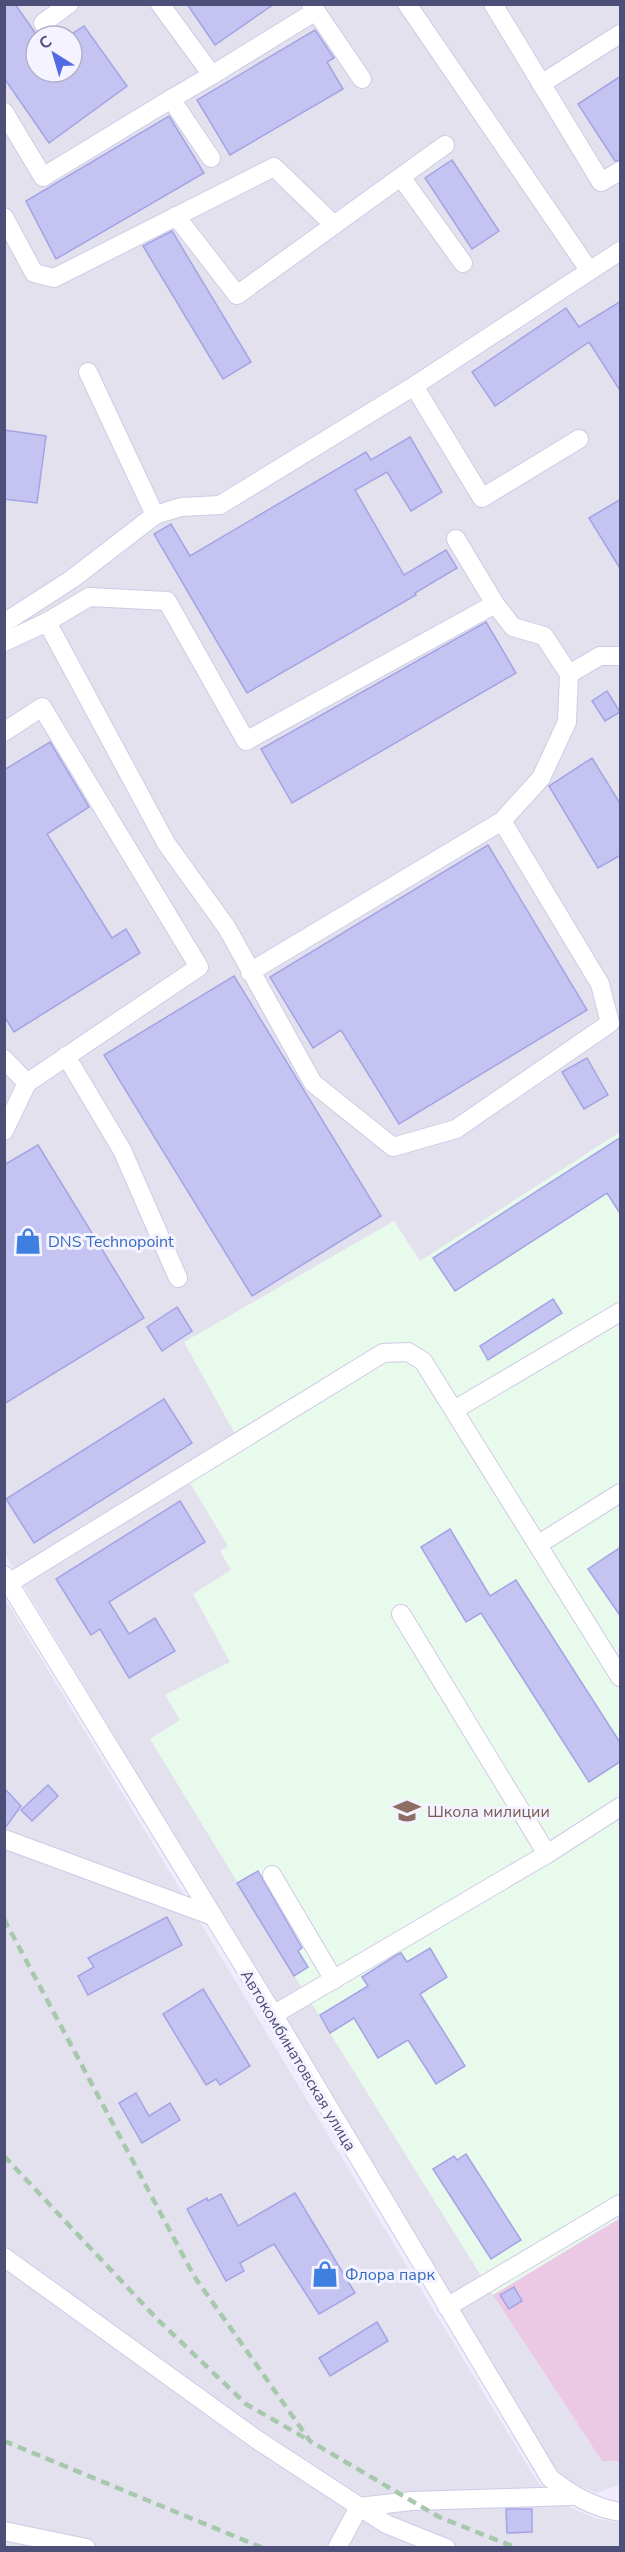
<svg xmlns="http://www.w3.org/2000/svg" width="625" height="2552" font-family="'Nunito Sans',sans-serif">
<rect width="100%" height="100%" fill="#f0ecfd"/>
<g fill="#e2e1ed" fill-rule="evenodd">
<path d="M5,5H620V2484L597,2493L576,2485L556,2469L547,2457L5,1554ZM36,36H72V72H36Z"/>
<path d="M4,1597L530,2470L542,2487L563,2504L594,2518L620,2523V2547H5Z"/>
</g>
<path fill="#e8faec" d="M620,1132V2461H602L493,2295L297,1980L150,1739L180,1720L165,1695L230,1662L193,1594L231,1570L220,1551L228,1546L190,1483L244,1450L184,1342L394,1221L420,1261Z"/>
<path fill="#ebc9e4" d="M620,2218V2461H602L493,2295Z"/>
<g fill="#c4c3f2" stroke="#a4a4e5" stroke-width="1.5">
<path d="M4,4H15L36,34V72H72V34L84,26L127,86L49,143L4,78Z"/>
<path d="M187,4H274L215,45Z"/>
<path d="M315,30L334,58L327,62L343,89L230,155L197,100Z"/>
<path d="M621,76V160L615,161L578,104Z"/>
<path d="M169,116L204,173L56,259L26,201Z"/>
<path d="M452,160L499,231L472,249L425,178Z"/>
<path d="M172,231L251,362L223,379L143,246Z"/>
<path d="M621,301V392L589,342L495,406L472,372L566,308L579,327Z"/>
<path d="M4,430L46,436L37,503L4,499Z"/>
<path d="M410,437L442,492L411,511L387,472L355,490L404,575L446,550L457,568L415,593L416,595L247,693L154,534L171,524L190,556L366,452L371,460Z"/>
<path d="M621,499V570L589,518Z"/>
<path d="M486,622L516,673L292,803L261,749Z"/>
<path d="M607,691L620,712L605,721L592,701Z"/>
<path d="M50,742L89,807L47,834L112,938L126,929L140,953L14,1032L4,1016V770Z"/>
<path d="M592,758L621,805V855L598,868L549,786Z"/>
<path d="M488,845L587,1010L399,1124L341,1030L313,1048L270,977Z"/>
<path d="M234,976L381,1216L252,1296L104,1055Z"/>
<path d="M587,1058L608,1095L584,1109L562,1072Z"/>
<path d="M621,1137V1215L607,1193L455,1291L433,1258Z"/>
<path d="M38,1145L144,1318L4,1404V1165Z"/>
<path d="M553,1299L562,1313L488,1360L480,1346Z"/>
<path d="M177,1307L192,1331L162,1351L147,1327Z"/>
<path d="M164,1399L192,1443L34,1543L6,1499Z"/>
<path d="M180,1501L205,1542L109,1602L129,1634L155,1618L175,1651L129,1678L100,1629L91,1635L56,1579Z"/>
<path d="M450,1529L490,1596L516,1580L621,1744V1761L589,1782L481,1613L466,1622L421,1547Z"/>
<path d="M621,1547V1617L588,1569Z"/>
<path d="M48,1785L58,1796L32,1821L21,1810Z"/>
<path d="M4,1788L21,1806L5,1828H4Z"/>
<path d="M258,1871L302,1948L298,1951L308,1967L294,1976L237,1883Z"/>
<path d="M167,1917L182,1945L88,1995L78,1976L94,1967L88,1958Z"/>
<path d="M430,1948L447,1977L420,1994L465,2066L436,2084L408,2040L378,2058L354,2018L330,2033L320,2015L368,1986L362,1977L398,1954L401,1953L407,1962Z"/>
<path d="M203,1989L250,2066L220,2085L216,2079L206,2085L163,2014Z"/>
<path d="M136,2093L149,2116L170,2103L180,2120L142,2143L119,2103Z"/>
<path d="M466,2154L521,2240L491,2259L433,2169L454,2156L457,2160Z"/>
<path d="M295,2193L355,2293L319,2314L274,2244L240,2263L244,2271L226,2281L187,2209L207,2198L208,2201L221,2194L238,2226Z"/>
<path d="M514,2287L522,2301L509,2309L500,2295Z"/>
<path d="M377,2322L388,2341L330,2376L319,2358Z"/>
<path d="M506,2509H532V2532L507,2533Z"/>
</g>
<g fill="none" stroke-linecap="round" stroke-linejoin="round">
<defs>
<g id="minor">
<path d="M160,4L212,75L316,11"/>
<path d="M311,4L362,79"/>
<path d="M407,4L589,270"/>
<path d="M493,4L601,182L620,171"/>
<path d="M43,23L69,4"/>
<path d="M541,84L620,34"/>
<path d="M4,112L43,177L171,99"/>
<path d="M211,158L171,99L212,75"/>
<path d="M401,177L463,263"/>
<path d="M176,216L237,295L334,225"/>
<path d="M4,217L34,273L54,278L274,167L334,225L445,145"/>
<path d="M88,372L155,515"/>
<path d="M414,386L482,498L579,439"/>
<path d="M456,539L495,604"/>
<path d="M47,622L166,843L227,928L313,1083L393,1147L456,1129L610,1023L600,984L502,821L250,972"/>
<path d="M4,623L72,579L155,515L181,507L220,505L414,386L620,251"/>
<path d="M4,642L47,622L89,597L167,601L246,741L495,604L513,627L544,636L569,674L567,722L541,778L502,821"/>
<path d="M569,674L600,656H620"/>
<path d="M4,732L42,707L199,967L27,1083L4,1131"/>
<path d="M66,1056L122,1150L178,1278"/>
<path d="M4,1059L27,1083"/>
<path d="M454,1410L620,1312"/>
<path d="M539,1544L620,1493"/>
<path d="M4,1575L267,2004L550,2478C572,2495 592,2507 620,2512"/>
<path d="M4,1586L383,1353L408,1352L423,1361L620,1677"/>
<path d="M401,1614L547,1854"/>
<path d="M4,1839L213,1916"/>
<path d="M272,1875L334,1980"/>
<path d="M273,2015L547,1854L620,1807"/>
<path d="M4,2257L256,2439L386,2524L446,2548"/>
<path d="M447,2307L620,2204"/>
<path d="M4,2531L86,2548"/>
<path d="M337,2548L359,2507L411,2501L572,2496"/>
</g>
</defs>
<use href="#minor" stroke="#cecbe7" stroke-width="20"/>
<use href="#minor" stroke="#fff" stroke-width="18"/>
<g stroke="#a8c8ad" stroke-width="4.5" stroke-dasharray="9 6" stroke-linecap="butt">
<path d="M4,1919L194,2276L310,2441L439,2517L517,2548"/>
<path d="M4,2156L158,2320L246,2404L305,2438"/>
<path d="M4,2441L263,2548"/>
</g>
</g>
<defs>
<symbol id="shop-bare" viewBox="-9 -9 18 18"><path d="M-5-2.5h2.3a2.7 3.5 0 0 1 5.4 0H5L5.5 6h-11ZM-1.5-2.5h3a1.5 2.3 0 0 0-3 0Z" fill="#3f7fe0" stroke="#f5f3ff" stroke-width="2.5" paint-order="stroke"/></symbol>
<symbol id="university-bare" viewBox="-9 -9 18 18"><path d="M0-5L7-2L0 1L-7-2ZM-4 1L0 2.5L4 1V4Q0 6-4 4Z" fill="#8d6e63" stroke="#f5f3ff" stroke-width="2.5" paint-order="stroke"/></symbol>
</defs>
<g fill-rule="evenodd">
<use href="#shop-bare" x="9" y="1222" width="38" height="38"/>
<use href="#university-bare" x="388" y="1792" width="38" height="38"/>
<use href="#shop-bare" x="306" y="2255" width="38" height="38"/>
</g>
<g text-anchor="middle" stroke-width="6" stroke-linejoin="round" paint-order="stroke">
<g font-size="16" fill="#366cbe" stroke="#f5f3ff" text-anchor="start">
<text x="48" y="1247">DNS Technopoint</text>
<text x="345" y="2280">Флора парк</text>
</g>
<g font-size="16" fill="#785e54" stroke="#f5f3ff" text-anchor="start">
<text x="427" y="1817">Школа милиции</text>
</g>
<g font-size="16" fill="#4e4f79" stroke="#f5f3ff">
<text transform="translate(299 2060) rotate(59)" y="6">Автокомбинатовская улица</text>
</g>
</g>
<rect width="625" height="2552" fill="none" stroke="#4e4f79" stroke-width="12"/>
<g transform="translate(54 54) rotate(323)"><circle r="28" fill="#f5f3ff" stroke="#b2b1c9" stroke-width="1.5"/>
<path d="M0-4.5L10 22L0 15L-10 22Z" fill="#536ae4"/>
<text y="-9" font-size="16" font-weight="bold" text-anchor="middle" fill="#4e4f79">С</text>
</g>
</svg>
